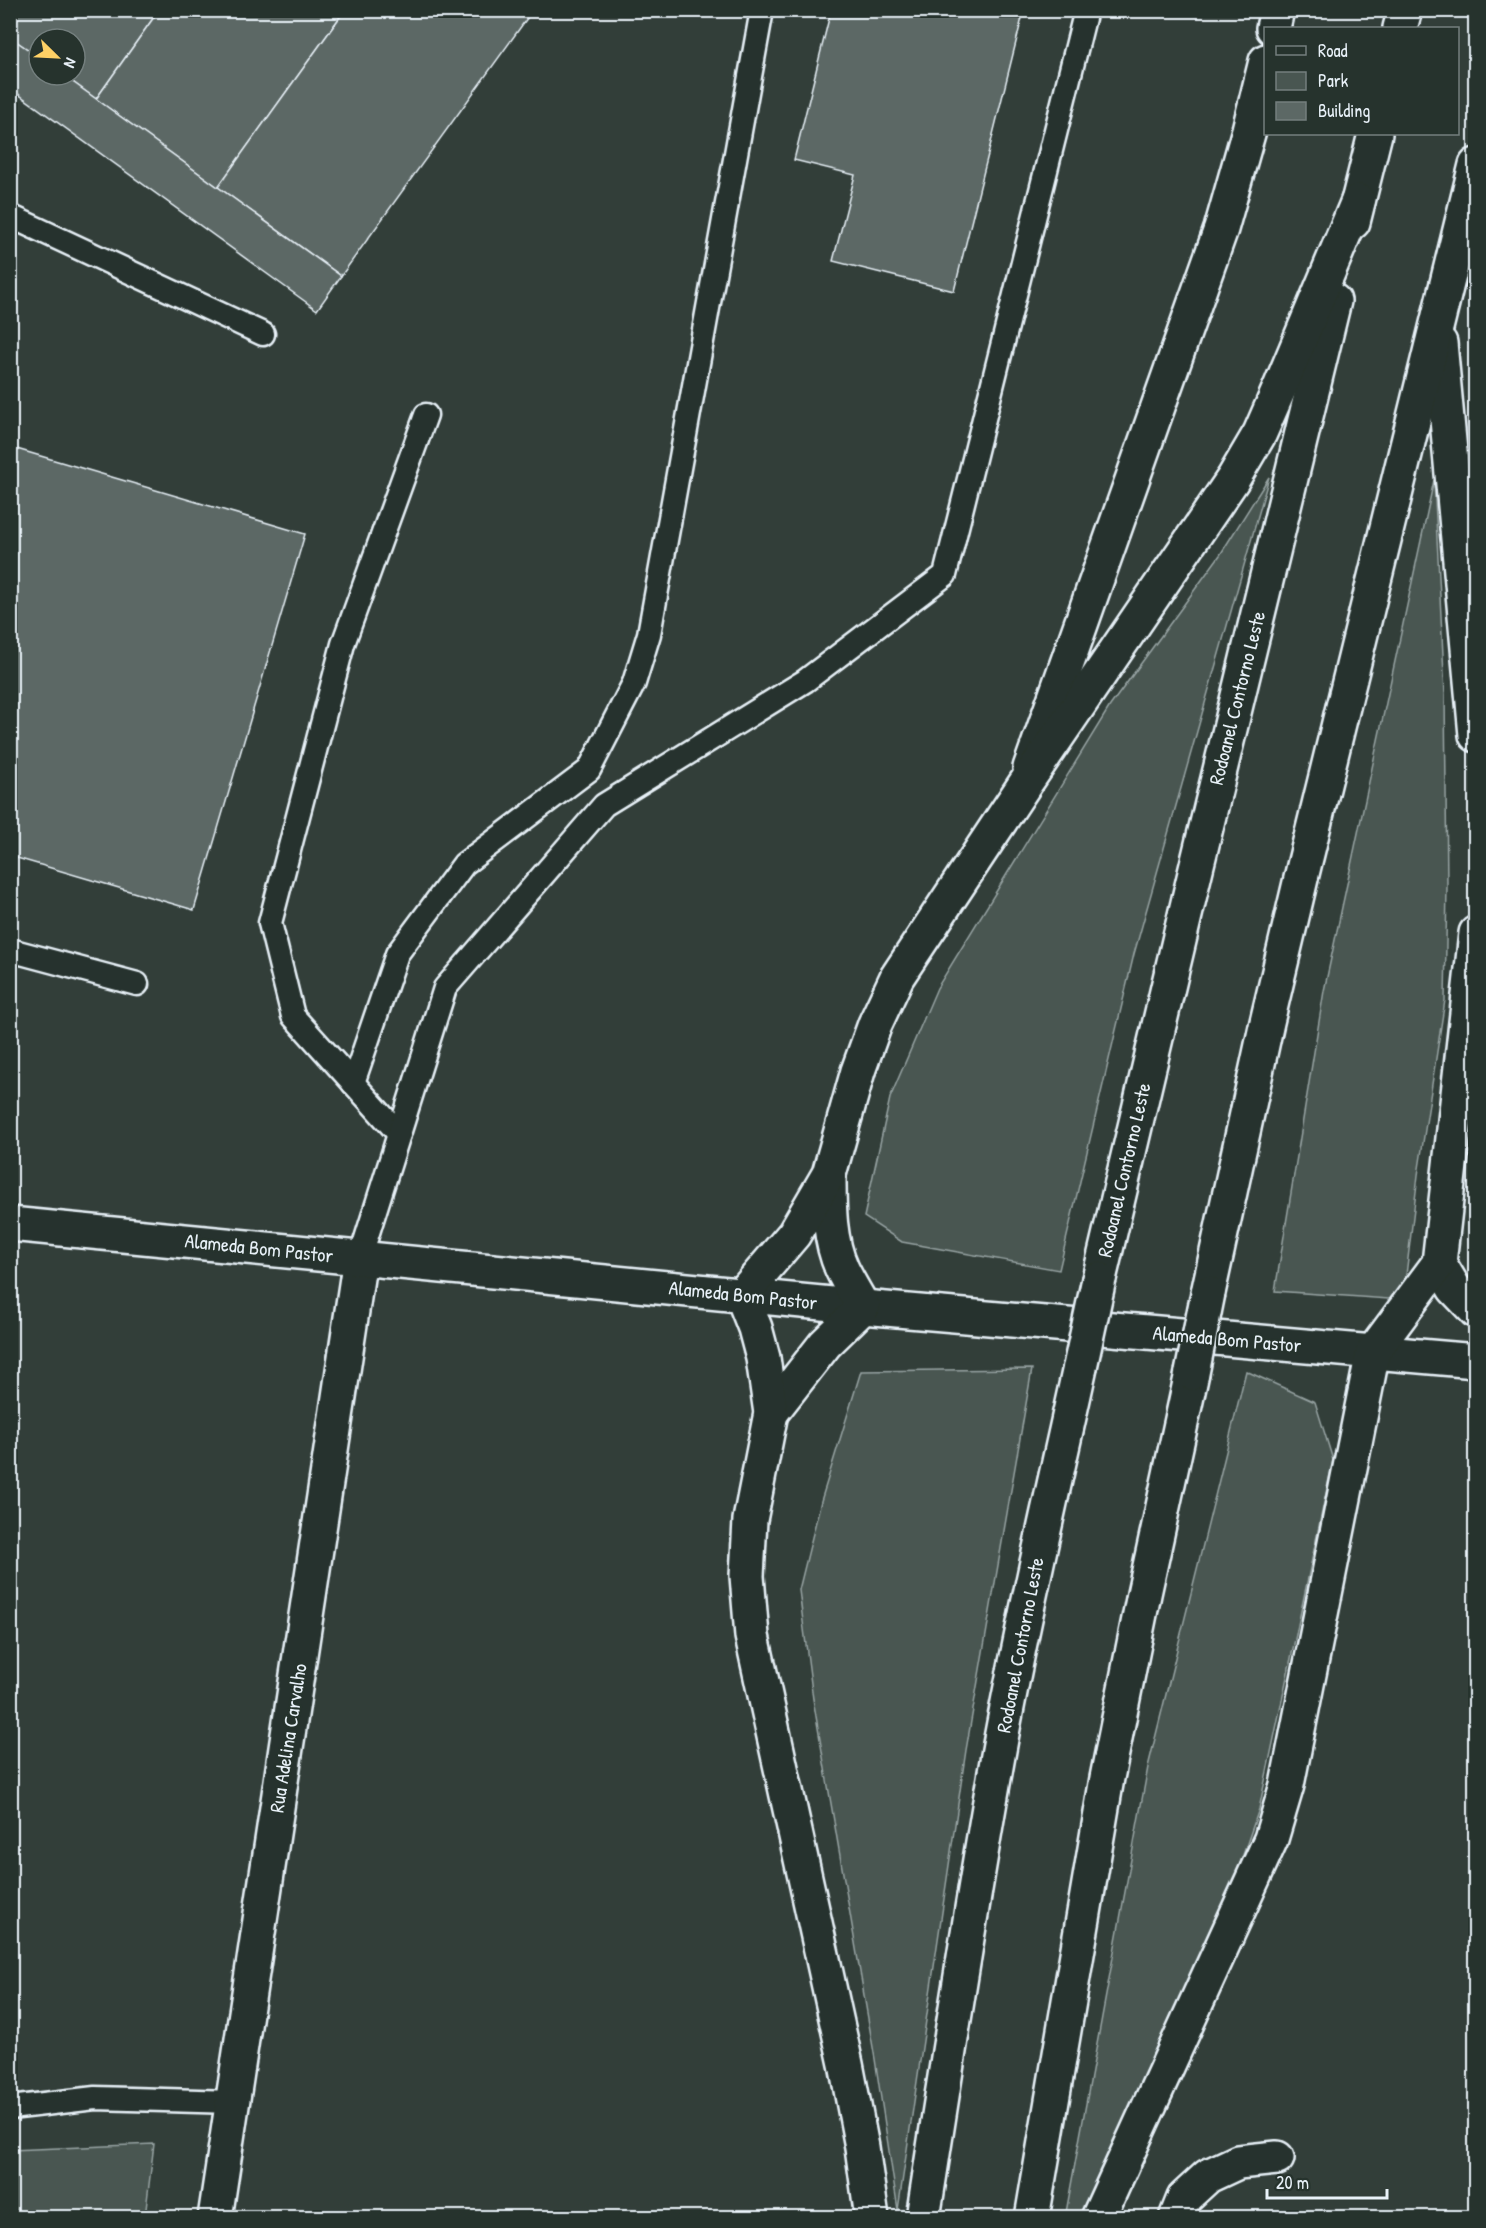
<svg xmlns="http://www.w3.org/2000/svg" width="1486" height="2228" font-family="'Patrick Hand',sans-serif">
<rect width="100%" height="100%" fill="#323e39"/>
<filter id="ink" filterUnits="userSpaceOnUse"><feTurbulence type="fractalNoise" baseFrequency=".0167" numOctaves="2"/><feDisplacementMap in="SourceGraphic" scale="12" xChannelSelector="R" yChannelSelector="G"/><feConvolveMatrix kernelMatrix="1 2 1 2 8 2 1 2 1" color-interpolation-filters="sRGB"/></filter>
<g filter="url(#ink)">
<g fill="#495651" stroke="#98a4a4" stroke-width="1.5">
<path d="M1269,477L1134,954L1059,1270L902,1242L864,1217L890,1098L937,988L1110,706L1220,555Z"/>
<path d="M1434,480L1445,694L1447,886L1445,1000L1418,1175L1403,1300L1275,1291L1324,991Z"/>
<path d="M1032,1369L966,1750L898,2210L875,2059L813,1699L799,1590L821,1501L861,1371Z"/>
<path d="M1246,1371L1315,1402L1333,1460L1259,1809L1213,1941L1079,2217L1065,2218L1148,1767Z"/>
<path d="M154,2144L145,2217H11V2150Z"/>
</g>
<g fill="#5c6865" stroke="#e8f1f8" stroke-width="1.5">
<path d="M10,10H159L96,99L63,75H75V39H39V57L10,37Z"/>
<path d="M159,10H345L218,187L96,99Z"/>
<path d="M345,10H533L341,276L218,187Z"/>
<path d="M831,10H1024L954,291L833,261L855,175L794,160Z"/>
<path d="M10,37L39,57V75H63L341,276L317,310L10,88Z"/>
<path d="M10,447L305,534L194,910L10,856Z"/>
</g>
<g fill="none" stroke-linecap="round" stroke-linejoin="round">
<defs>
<g id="service">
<path d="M10,216L263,334"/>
<path d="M10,950L137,984"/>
<path d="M353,1083L397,954L464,864L589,770L634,683L649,634L762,10"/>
<path d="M399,1134L293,1016L270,923L343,644L426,415"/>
<path d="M360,1258L445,988L604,805L805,681L945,575L1086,10"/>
<path d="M10,2108L95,2098L233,2102"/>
</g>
<g id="minor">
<path d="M1273,28L1277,10"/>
<path d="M1030,768L1221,229L1249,130L1266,61"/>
<path d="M215,2218L360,1258"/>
<path d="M1176,2218L1184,2198L1208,2176L1238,2162L1277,2158"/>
</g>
<path id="secondary" d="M10,1224L863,1307L1476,1361"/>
<g id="motorway">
<path d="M1400,28L1405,10"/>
<path d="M1353,222L1375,134"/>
<path d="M1440,343L1476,735"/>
<path d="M1439,1263L1454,1288L1476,1311"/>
<path d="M1099,1279L1195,873L1334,301"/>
<path d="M1208,1293L1267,1022L1303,870L1476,165"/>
<path d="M771,1413L825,1344L863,1307C856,1294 848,1282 842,1269C829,1240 829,1208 829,1176"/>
<path d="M872,2218L862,2147L846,2064L752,1636L747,1576L750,1520L771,1413L763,1358L755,1328L742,1295L794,1234L829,1174L858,1071L875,1024L897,977L1025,784L1233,479L1260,433L1281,385L1358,201"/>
<path d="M923,2218C948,2058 972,1898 1001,1739C1024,1614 1053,1491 1080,1367"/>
<path d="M1032,2218L1107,1778L1144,1594L1192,1373"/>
<path d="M1098,2218L1271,1839L1287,1785L1373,1352L1439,1263L1476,933"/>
</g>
</defs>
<use href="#service" stroke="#e8f1f8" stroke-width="27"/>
<use href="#minor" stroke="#e8f1f8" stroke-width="38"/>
<use href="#secondary" stroke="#e8f1f8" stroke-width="38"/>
<use href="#motorway" stroke="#e8f1f8" stroke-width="38"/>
<use href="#service" stroke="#26332d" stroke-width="22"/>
<use href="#minor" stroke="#26332d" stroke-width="33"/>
<use href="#secondary" stroke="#26332d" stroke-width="33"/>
<use href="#motorway" stroke="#26332d" stroke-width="33"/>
<defs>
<g id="motorway-bridge">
<path d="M1080,1367L1099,1279"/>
<path d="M1192,1373L1208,1293"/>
</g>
</defs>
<use href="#motorway-bridge" stroke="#e8f1f8" stroke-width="38" stroke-linecap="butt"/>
<use href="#motorway-bridge" stroke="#26332d" stroke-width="33"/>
</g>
</g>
<g text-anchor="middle" stroke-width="4.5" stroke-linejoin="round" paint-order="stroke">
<g font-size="20" fill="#e8f1f8" stroke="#26332d">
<text transform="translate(1237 698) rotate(-76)" y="7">Rodoanel Contorno Leste</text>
<text transform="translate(1124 1170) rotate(-77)" y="7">Rodoanel Contorno Leste</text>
<text transform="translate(259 1248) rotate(6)" y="7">Alameda Bom Pastor</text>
<text transform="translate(743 1295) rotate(6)" y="7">Alameda Bom Pastor</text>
<text transform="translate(1227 1339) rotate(5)" y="7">Alameda Bom Pastor</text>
<text transform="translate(1020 1645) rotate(-79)" y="7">Rodoanel Contorno Leste</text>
<text transform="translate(288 1738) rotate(-81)" y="7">Rua Adelina Carvalho</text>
</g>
</g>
<rect width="1486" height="2228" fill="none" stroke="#26332d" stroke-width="36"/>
<rect x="18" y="18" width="1450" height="2192" fill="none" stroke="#e8f1f8" stroke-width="2" filter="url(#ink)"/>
<rect x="1264" y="27" width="195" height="108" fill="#26332d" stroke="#747f7e" stroke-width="1.5"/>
<rect x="1276" y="46" width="30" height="9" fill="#26332d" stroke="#747f7e" stroke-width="1.5"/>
<text x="1318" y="57" font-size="18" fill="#e8f1f8">Road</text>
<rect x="1276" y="72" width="30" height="18" fill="#495651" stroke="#747f7e" stroke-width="1.5"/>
<text x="1318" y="87" font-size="18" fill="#e8f1f8">Park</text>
<rect x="1276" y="102" width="30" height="18" fill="#5c6865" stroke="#747f7e" stroke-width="1.5"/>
<text x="1318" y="117" font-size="18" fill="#e8f1f8">Building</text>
<g transform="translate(57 57) rotate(114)"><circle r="28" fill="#26332d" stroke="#747f7e" stroke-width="1.5"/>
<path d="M0-4.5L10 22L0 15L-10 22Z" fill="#ffd166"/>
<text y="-9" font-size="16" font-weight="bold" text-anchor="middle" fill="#e8f1f8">N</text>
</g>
<path d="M1267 2189v9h120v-9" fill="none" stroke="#e8f1f8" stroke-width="3"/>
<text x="1276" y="2189" font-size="18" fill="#e8f1f8" stroke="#26332d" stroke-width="4.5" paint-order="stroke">20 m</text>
</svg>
